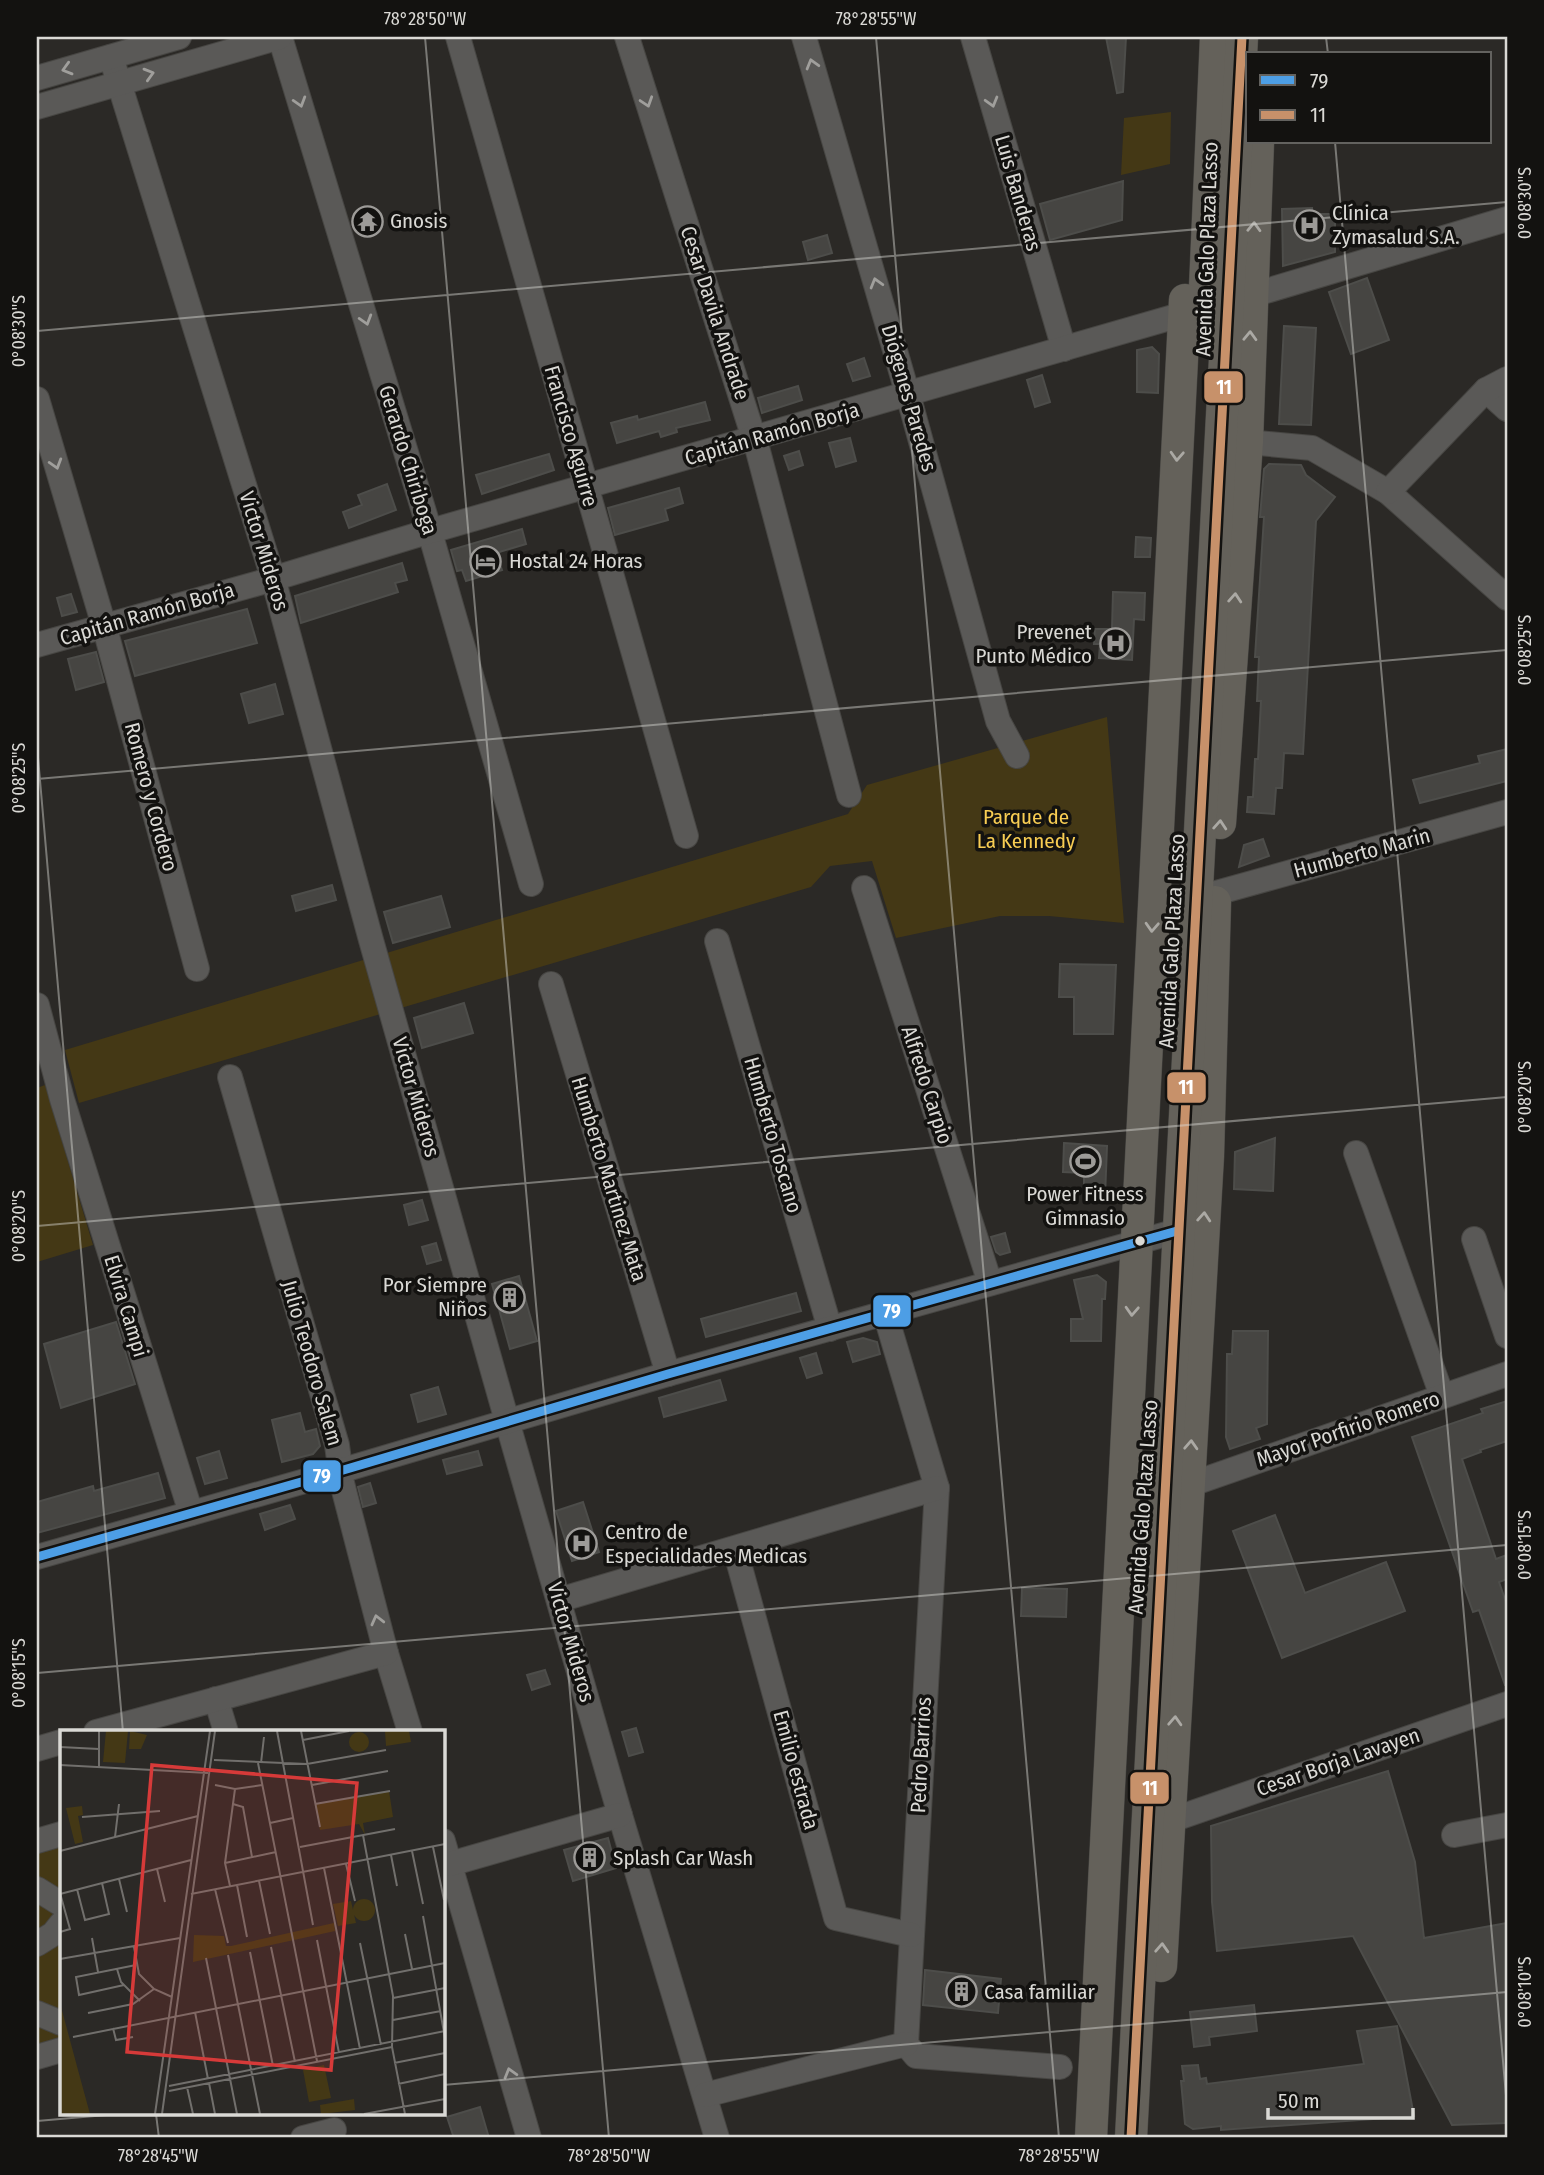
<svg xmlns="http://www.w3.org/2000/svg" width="1544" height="2175" font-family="'Fira Sans Condensed',sans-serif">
<rect width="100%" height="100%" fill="#2b2926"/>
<g fill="#443815">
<path d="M1171,112L1170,164L1121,175L1124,118Z"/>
<path d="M1107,717L1124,923L1049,916H1000L896,938L872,861L830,866L811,887L79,1103L65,1050L848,814L867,785Z"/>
<path d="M45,1085L93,1245L37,1262V1088Z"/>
<path d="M61,1835V2050L37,2057V1842Z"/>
</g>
<g fill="#464542" stroke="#4d4d4a" stroke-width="2">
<path d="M1106,37H1126L1123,92L1117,93Z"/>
<path d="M1123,181L1122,220L1050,240L1040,204Z"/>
<path d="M1312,208V214H1335V252L1283,266L1282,209Z"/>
<path d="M827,235L832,253L808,260L803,242Z"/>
<path d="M1367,278L1389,340L1351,354L1329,292Z"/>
<path d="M1284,326L1316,328L1311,425L1279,424Z"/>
<path d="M1152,347L1159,354L1158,393L1137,392V350Z"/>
<path d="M864,358L870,376L853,381L847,364Z"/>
<path d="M1042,375L1050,402L1035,407L1027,380Z"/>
<path d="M798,386L802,400L762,413L758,398Z"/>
<path d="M705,402L710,420L676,428L677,432L661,437L659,431L617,443L611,423L637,416L638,420Z"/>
<path d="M850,438L856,461L836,467L829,443Z"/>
<path d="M799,451L803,465L789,470L784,456Z"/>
<path d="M549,454L554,470L482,494L476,475Z"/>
<path d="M1269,464L1301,465L1306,475L1335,497L1316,521L1303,754L1284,753L1282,788H1276L1274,814L1247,812L1248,797H1253L1255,759H1258L1261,701H1257L1259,657H1255L1264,517H1260L1264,469Z"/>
<path d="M387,484L396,510L349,528L343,512L362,505L358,495Z"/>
<path d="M679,488L683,503L665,509L668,520L615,535L608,508Z"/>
<path d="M522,529L526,544L496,553L502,570L466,581L462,570L457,571L451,550Z"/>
<path d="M1136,537L1151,538L1150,557H1135Z"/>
<path d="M402,563L407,580L395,583L398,592L301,623L295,596Z"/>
<path d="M1113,592L1145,593L1144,620L1134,619L1132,660L1099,658L1100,644H1094L1095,629H1112Z"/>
<path d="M71,594L77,612L62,616L57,598Z"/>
<path d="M247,609L257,643L135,676L125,641Z"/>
<path d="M96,652L104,682L76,690L68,659Z"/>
<path d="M275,684L283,714L249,723L241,694Z"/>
<path d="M1507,749V781L1420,803L1413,780L1480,763L1478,756Z"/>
<path d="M1263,839L1269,856L1239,867L1244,845Z"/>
<path d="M332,885L336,900L296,911L292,896Z"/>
<path d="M441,896L450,927L393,943L384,912Z"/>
<path d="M1060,964L1116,965L1113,1034H1074V997H1059Z"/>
<path d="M464,1003L473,1033L422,1048L414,1018Z"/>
<path d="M1275,1138L1273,1191L1234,1189L1235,1152Z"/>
<path d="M1064,1143L1107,1146L1105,1197H1084V1173L1063,1172Z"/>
<path d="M422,1200L428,1220L409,1225L404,1205Z"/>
<path d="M1005,1233L1010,1252L1000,1255L996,1252L991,1237Z"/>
<path d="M436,1243L441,1260L427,1264L422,1247Z"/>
<path d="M1097,1275L1106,1282L1105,1299H1102L1101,1341H1071V1319H1083L1074,1280Z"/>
<path d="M519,1276L537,1341L510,1349L492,1284Z"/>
<path d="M796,1293L801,1311L706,1337L701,1319Z"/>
<path d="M116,1322L135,1384L61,1408L44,1344Z"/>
<path d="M1233,1331H1268L1267,1424L1256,1428L1260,1439L1230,1449L1226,1437L1227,1354H1232Z"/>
<path d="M863,1338L877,1342L880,1354L853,1362L847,1342Z"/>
<path d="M816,1353L822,1373L807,1378L800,1358Z"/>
<path d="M720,1380L726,1400L664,1417L659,1398Z"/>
<path d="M438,1387L446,1414L418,1422L411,1395Z"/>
<path d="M1507,1401V1441L1480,1450L1481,1452L1462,1459L1496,1559L1507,1555V1579L1499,1582L1507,1605V1685H1505L1479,1610L1473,1612L1412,1437L1483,1413L1481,1409Z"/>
<path d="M300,1413L305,1432L316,1429L320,1446L313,1454L282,1462L272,1420Z"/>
<path d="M219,1451L227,1478L205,1484L197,1458Z"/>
<path d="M478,1451L482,1465L447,1474L443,1460Z"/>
<path d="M158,1473L165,1498L37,1533V1502L93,1486L94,1491Z"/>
<path d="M370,1483L376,1503L363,1507L358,1487Z"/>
<path d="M583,1502L599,1552L572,1561L556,1511Z"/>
<path d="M290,1505L295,1519L265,1530L260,1514Z"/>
<path d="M1275,1515L1305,1593L1386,1562L1405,1611L1282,1658L1233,1531Z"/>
<path d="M1022,1588L1067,1589L1066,1617L1021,1616Z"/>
<path d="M545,1670L550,1684L532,1690L527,1675Z"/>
<path d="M636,1728L643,1752L629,1756L622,1732Z"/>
<path d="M1388,1771L1415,1862L1424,1938L1507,1923V2123L1452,2125L1353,1936L1217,1951L1212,1902L1211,1826Z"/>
<path d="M608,1838L616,1868L573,1881L564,1850Z"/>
<path d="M925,1970L1001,1979L998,2013L923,2005Z"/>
<path d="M1254,2005L1257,2031L1209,2037L1210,2045L1194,2047L1190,2012Z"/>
<path d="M1397,2026L1414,2116L1221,2130V2126L1193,2129L1185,2124L1181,2081H1184L1182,2066L1198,2065L1200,2079L1206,2078L1207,2084L1364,2064L1357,2031Z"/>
<path d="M480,2107L489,2138H454L447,2117Z"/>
</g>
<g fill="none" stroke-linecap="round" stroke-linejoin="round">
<defs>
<g id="minor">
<path d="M280,37L425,515L531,884"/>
<path d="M458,37L686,836"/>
<path d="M627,37L758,451L849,795"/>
<path d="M804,37L912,409L998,721L1017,756"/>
<path d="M973,37L1064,349"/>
<path d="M111,57L273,578L371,940L511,1435L620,1815L717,2138"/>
<path d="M37,78L179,37"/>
<path d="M37,107L280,37"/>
<path d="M1236,300L1507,219"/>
<path d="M1486,390L1507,409"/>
<path d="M37,399L107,636L197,969"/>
<path d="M1247,442L1312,448L1388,492L1507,598"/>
<path d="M1388,492L1486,390L1507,379"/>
<path d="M37,645L259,583L417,535L1201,309"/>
<path d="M864,888L990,1283"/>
<path d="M1216,893L1507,812"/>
<path d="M717,941L830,1329"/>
<path d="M551,984L668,1374"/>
<path d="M37,1005L62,1099L191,1513"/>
<path d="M230,1077L337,1445L342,1483L386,1653L410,1732"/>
<path d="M1356,1153L1442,1396"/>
<path d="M1474,1239L1507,1336"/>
<path d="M885,1313L937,1488L906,2044L916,2056L1060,2067"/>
<path d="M1189,1485L1507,1374"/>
<path d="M735,1549L836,1918L911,1935"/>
<path d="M37,1557L340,1471L668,1374L1177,1231"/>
<path d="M559,1600L937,1488"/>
<path d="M216,1699L226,1732"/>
<path d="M96,1732L386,1653"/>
<path d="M37,1749L61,1742"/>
<path d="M1169,1821L1507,1704"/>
<path d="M1454,1835L1507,1825"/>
<path d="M37,1841L61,1834"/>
<path d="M443,1841L529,2138"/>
<path d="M450,1864L620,1815"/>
<path d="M37,1889L61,1904"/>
<path d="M37,1944L53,1934L61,1924"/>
<path d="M37,2013L61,2023"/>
<path d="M37,2057L61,2050"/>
<path d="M705,2095L906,2044"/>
<path d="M303,2138L334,2130"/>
</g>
<g id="major">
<path d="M1203,333L1216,37"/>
<path d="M1220,823L1247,442L1258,142"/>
<path d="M1161,1966L1208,1156L1215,902"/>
<path d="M1091,2138L1185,300"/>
<path d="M1131,2138L1242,37"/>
</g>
</defs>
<use href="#minor" stroke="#474643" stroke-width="26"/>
<use href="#major" stroke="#474643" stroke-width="33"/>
<use href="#minor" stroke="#5a5957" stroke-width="24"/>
<use href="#major" stroke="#64615a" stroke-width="32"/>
<defs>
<path id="bus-1" d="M37,1557L340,1471L668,1374L1177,1231"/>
<path id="bus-2" d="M1131,2138L1242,37"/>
</defs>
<use href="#bus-1" stroke="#131210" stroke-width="14"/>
<use href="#bus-2" stroke="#131210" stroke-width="14"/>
<use href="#bus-1" stroke="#4d9ee5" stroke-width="9"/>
<use href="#bus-2" stroke="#c7916a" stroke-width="9"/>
</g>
<defs><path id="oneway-chevron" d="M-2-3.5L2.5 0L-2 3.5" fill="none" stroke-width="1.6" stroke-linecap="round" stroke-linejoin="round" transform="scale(1.75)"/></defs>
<g stroke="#a09f9c">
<use href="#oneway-chevron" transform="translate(812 64) rotate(-106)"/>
<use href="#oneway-chevron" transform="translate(67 69) rotate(164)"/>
<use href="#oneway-chevron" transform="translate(149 74) rotate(-16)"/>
<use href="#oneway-chevron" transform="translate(300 102) rotate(73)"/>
<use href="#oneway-chevron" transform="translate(647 102) rotate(72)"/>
<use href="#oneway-chevron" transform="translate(992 102) rotate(74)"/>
<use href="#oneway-chevron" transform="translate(876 283) rotate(-106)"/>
<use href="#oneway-chevron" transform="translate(366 320) rotate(73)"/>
<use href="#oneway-chevron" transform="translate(56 464) rotate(73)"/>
<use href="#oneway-chevron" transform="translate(377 1620) rotate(-104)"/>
<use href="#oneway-chevron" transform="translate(510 2073) rotate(-106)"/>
</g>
<g stroke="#aba9a4">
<use href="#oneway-chevron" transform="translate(1254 227) rotate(-88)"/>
<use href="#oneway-chevron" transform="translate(1250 336) rotate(-88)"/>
<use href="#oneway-chevron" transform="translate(1177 456) rotate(93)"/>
<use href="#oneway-chevron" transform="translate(1235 598) rotate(-86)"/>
<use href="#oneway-chevron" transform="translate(1220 825) rotate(-86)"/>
<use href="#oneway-chevron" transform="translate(1152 927) rotate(93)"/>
<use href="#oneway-chevron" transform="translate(1204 1217) rotate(-86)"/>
<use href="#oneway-chevron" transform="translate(1132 1311) rotate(93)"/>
<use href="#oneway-chevron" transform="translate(1191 1445) rotate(-87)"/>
<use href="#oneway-chevron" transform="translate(1175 1721) rotate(-87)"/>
<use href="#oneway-chevron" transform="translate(1162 1948) rotate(-87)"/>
</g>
<path fill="none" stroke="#dad9d5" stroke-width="2" stroke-opacity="0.45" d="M425,37L609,2138M876,37L1059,2138M1326,37L1328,54M1335,142L1507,2107M37,331L1507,202M37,746L123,1732M37,779L1507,650M37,1226L1507,1097M37,1673L1507,1545M443,2085L1507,1992M156,2114L159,2138M37,2121L118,2114"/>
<defs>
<symbol id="temple-ring" viewBox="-11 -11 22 22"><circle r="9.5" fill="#131210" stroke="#9d9b98" stroke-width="1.5"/><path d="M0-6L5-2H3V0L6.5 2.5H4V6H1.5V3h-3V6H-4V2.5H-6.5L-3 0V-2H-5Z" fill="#9d9b98"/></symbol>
<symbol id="hospital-ring" viewBox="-11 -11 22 22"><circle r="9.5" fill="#131210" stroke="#9d9b98" stroke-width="1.5"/><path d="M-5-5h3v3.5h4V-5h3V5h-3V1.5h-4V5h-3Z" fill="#9d9b98"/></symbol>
<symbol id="hotel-ring" viewBox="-11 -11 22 22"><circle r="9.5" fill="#131210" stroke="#9d9b98" stroke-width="1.5"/><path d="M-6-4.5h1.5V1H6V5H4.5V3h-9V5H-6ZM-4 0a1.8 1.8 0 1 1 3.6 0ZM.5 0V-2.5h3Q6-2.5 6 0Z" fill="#9d9b98"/></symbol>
<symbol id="stadium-ring" viewBox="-11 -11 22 22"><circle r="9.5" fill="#131210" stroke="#9d9b98" stroke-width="1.5"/><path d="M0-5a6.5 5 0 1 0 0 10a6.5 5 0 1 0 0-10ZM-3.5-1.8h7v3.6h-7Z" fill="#9d9b98"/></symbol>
<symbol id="building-ring" viewBox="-11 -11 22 22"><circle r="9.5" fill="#131210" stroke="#9d9b98" stroke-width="1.5"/><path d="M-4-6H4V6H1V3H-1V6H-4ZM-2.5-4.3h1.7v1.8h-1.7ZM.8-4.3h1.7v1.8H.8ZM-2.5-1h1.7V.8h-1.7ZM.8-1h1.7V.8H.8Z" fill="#9d9b98"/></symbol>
</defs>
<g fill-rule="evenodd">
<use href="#temple-ring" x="350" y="204" width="35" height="35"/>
<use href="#hospital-ring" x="1292" y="208" width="35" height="35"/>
<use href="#hotel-ring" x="468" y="544" width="35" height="35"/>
<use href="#hospital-ring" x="1098" y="626" width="35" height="35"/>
<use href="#stadium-ring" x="1068" y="1144" width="35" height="35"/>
<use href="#building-ring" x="492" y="1280" width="35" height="35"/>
<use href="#hospital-ring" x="564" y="1526" width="35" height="35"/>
<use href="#building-ring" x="572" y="1840" width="35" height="35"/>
<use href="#building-ring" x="944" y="1974" width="35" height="35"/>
</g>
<circle fill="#dad9d5" stroke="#131210" stroke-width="2.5" cx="1140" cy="1241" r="6"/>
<g text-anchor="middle" stroke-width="7" stroke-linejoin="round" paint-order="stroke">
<g font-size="21" fill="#dad9d5" stroke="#131210">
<text transform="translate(1018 193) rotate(74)" y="7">Luis Banderas</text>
<text transform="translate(1207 249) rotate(-88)" y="7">Avenida Galo Plaza Lasso</text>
<text transform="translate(715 313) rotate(72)" y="7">Cesar Davila Andrade</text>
<text transform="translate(909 398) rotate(74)" y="7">Diógenes Paredes</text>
<text transform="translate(772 434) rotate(-16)" y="7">Capitán Ramón Borja</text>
<text transform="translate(571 436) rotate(74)" y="7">Francisco Aguirre</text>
<text transform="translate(408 460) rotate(73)" y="7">Gerardo Chiriboga</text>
<text transform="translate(264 551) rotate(73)" y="7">Victor Mideros</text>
<text transform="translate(147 614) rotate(-16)" y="7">Capitán Ramón Borja</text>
<text transform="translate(151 797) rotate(75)" y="7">Romero y Cordero</text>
<text transform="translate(1362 853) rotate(-15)" y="7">Humberto Marin</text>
<text transform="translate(1172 941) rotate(-87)" y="7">Avenida Galo Plaza Lasso</text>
<text transform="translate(927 1085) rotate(72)" y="7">Alfredo Carpio</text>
<text transform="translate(416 1097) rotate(74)" y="7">Victor Mideros</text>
<text transform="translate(773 1135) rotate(74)" y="7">Humberto Toscano</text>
<text transform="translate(609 1179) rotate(73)" y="7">Humberto Martinez Mata</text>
<text transform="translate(126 1306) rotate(73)" y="7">Elvira Campi</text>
<text transform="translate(312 1363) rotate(74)" y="7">Julio Teodoro Salem</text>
<text transform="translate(1348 1429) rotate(-19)" y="7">Mayor Porfirio Romero</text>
<text transform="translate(1143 1507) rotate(-86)" y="7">Avenida Galo Plaza Lasso</text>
<text transform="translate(571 1642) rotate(74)" y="7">Victor Mideros</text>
<text transform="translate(921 1755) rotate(-87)" y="7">Pedro Barrios</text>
<text transform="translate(1338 1762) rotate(-19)" y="7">Cesar Borja Lavayen</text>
<text transform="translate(796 1770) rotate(75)" y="7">Emilio estrada</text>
</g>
<g font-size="21" fill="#dad9d5" stroke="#131210" text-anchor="start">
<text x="1332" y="220">Clínica<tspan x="1332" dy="24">Zymasalud S.A.</tspan></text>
<text x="390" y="228">Gnosis</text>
<text x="509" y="568">Hostal 24 Horas</text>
<text x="1092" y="639" text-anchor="end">Prevenet<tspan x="1092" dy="24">Punto Médico</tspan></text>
<text x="1085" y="1201" text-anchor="middle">Power Fitness<tspan x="1085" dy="24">Gimnasio</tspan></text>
<text x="487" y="1292" text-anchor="end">Por Siempre<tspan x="487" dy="24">Niños</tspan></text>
<text x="605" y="1539">Centro de<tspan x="605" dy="24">Especialidades Medicas</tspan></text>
<text x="613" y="1865">Splash Car Wash</text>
<text x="984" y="1999">Casa familiar</text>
</g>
<g font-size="21" fill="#f8cd53" stroke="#131210">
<text x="1026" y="824">Parque de<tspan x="1026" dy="24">La Kennedy</tspan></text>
</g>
</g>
<g transform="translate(60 1730)">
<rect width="385" height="385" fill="#2b2926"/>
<path d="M46,1H68L65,33L43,32ZM70,1L87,5L81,19H69ZM325,1H349L351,12L326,16ZM289 12a10 10 0 1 1 20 0a10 10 0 1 1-20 0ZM329,61L333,87L303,93L305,105L299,94L260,100L255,74ZM22,76L23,85L18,86L23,112L15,114L6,78ZM293 180a11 11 0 1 1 22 0a11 11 0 1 1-22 0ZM291,171L296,193L278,196L273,174ZM274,193L275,201L133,232L134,205L164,206L166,216H171ZM0,273L18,340L30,384H0ZM264,335L271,368L249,372L243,340ZM294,369L295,380L261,384L260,375Z" fill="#443815"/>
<path fill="none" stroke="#716f6c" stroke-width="2" d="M217,1L253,195M241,1L260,97M243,10L289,1M0,17L39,19M154,30L247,34L326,20M198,33L257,331M201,33L204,7M0,35L148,43M39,37V1M155,55L175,59L202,55M252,55L328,41M173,74L183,77L192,127M255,74L330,61M22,87L100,81M210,93L233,88M303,105L333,266L332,317L345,384M55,107L59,74M240,117L335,99M373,117L384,170M0,121L138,86M352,121L363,174M331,125L337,156M165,133L216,122M286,134L295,171M264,138L300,319M97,139L105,172M59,149L67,182M199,151L210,204M177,155L187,207M170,156L165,133L175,59M17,159L25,190L49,184L42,153M155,159L168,213M0,164L131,130M131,164L385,114M363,186L385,308M0,202L10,199L0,163M345,204L352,239M32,208L38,242M257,210L279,323M300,213L321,315M74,217L79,244L94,259L112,267M211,217L235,332M190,222L213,336M168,225L200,384M146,228L177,384M0,229L120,208M57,239L61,252L80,271M64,255L19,265L16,247L76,235M333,268L385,258M135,282L148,349M28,283L73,274L94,259M333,290L381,281M53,298L56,310L73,307M13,307L385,233M334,333L385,323M149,353L155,384M338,354L385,344M109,356L385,301M127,357L133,384M109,361L332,317M95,384L150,1M102,384L155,1M304,384L385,369"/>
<path fill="#d63a39" fill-opacity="0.15" stroke="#d63a39" stroke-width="3.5" d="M92,35L297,53L271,340L67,322Z"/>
<rect width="385" height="385" fill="none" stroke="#dad9d5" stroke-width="3.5"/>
</g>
<g stroke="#131210" stroke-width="2.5">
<rect x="1203" y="370" width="41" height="34" rx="7" fill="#c7916a"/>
<rect x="1166" y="1071" width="41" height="33" rx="7" fill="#c7916a"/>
<rect x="872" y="1294" width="40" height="34" rx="7" fill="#4d9ee5"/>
<rect x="302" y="1459" width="40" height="34" rx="7" fill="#4d9ee5"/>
<rect x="1129" y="1771" width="41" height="34" rx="7" fill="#c7916a"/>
</g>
<g font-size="19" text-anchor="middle" font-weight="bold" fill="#fff">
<text x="1224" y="394">11</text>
<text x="1186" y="1094">11</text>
<text x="892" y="1318">79</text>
<text x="322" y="1483">79</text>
<text x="1150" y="1795">11</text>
</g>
<rect width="1544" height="2175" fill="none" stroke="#131210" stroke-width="77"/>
<rect x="1246" y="52" width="245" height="91" fill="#131210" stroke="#63625f" stroke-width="2"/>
<rect x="1260" y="75" width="35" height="10" fill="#4d9ee5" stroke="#63625f" stroke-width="2"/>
<text x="1310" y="88" font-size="21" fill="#dad9d5">79</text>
<rect x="1260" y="110" width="35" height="10" fill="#c7916a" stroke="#63625f" stroke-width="2"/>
<text x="1310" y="122" font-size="21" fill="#dad9d5">11</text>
<path d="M1268 2108v10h145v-10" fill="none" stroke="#dad9d5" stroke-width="3.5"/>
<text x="1278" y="2108" font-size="21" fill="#dad9d5" stroke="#131210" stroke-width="5" paint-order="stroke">50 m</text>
<rect x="38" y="38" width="1468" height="2098" fill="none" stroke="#dad9d5" stroke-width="2.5"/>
<g font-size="18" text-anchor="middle" fill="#dad9d5">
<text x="425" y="25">78°28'50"W</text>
<text x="876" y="25">78°28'55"W</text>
<text transform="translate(1525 203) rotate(-90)" y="6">0°08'30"S</text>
<text transform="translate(19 331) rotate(-90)" y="6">0°08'30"S</text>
<text transform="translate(1525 650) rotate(-90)" y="6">0°08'25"S</text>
<text transform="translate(19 778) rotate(-90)" y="6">0°08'25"S</text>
<text transform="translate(1525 1097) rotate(-90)" y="6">0°08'20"S</text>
<text transform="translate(19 1226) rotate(-90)" y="6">0°08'20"S</text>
<text transform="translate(1525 1545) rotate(-90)" y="6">0°08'15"S</text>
<text transform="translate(19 1673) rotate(-90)" y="6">0°08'15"S</text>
<text transform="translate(1525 1992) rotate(-90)" y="6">0°08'10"S</text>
<text x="158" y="2162">78°28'45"W</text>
<text x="609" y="2162">78°28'50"W</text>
<text x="1059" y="2162">78°28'55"W</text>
</g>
</svg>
